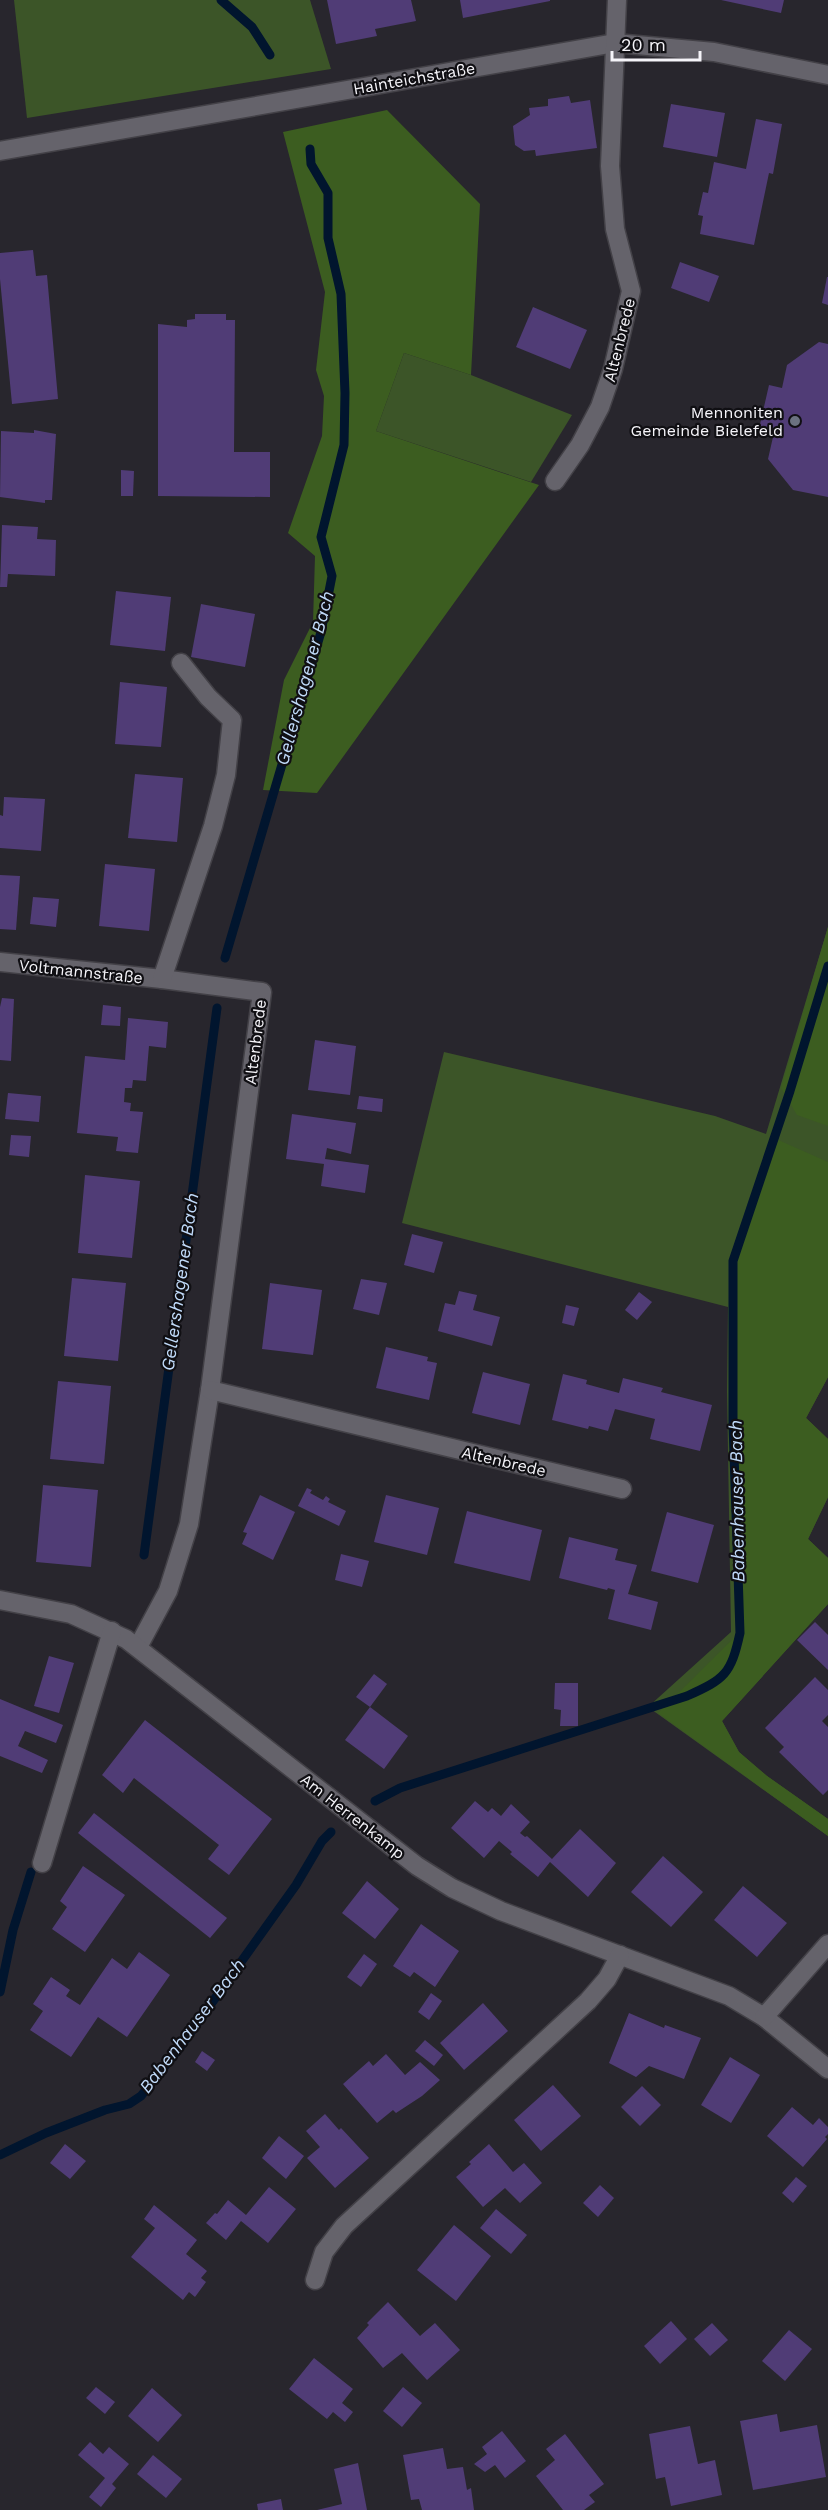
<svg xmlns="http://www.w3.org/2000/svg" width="828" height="2510" font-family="'Work Sans',sans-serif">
<rect width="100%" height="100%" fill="#28262d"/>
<g fill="#3c5528">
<path d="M14,0H310L331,69L27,118Z"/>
<path d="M404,353L471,375L572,415L531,482L376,431Z"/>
<path d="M828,927V1377L806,1418L828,1439V1497L808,1539L828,1558V1604L722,1721L739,1752L767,1776L828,1819V1836L648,1707L731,1632L727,1391L728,1307L402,1223L444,1052L715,1116L766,1134Z"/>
</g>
<g fill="#3c5d20">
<path d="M387,110L480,204L471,375L404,353L376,431L539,485L317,793L263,790L284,680L313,622L315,556L288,533L322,436L324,396L316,370L325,292L283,132Z"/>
<path d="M828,927V1126L797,1115L781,1088Z"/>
<path d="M776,1139L828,1162V1377L806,1418L828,1439V1497L808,1539L828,1558V1604L722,1721L739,1752L767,1776L828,1819V1836L658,1713L738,1634L735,1261Z"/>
</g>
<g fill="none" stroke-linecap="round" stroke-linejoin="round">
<g stroke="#01152e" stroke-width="9">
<path d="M221,0L252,27L270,55"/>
<path d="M225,958L321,632L332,576L321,537L344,445L345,393L341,294L328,238V193L311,164L310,149"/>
<path d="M144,1555L217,1008"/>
<path d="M375,1801L400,1788L687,1696C725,1679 731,1674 740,1633L733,1424V1261L790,1091L828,966"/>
<path d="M0,1992L13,1930L31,1872"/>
<path d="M0,2155L46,2133L105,2110L129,2104L141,2096L181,2046L296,1885L322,1841L331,1832"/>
</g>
</g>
<g fill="#503c76">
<path d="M327,0H411L416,21L375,29L377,36L336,44Z"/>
<path d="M460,0H550V1L463,18Z"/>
<path d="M721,0H784L781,13Z"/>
<path d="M569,96L571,103L590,100L597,148L536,156L535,150L524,151L515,145L513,126L530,115L529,108L548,106V99Z"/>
<path d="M671,104L725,113L717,157L663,147Z"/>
<path d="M756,119L782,124L773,174L769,173L754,245L700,234L703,216L698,215L703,192L708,193L714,162L746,169Z"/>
<path d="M33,250L36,276L47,275L58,399L12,404L0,279V253Z"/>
<path d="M680,262L719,276L709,302L671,288Z"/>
<path d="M827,277H828V305L822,303Z"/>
<path d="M533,307L587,330L570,369L516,347Z"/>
<path d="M195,314H226V320H235L234,452H270V497L158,496V324L187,327V320L195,319Z"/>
<path d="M819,342L828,344V497L793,490L768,459L773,437L758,433L769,385L782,388L787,365Z"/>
<path d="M34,430L56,434L52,500H45V503L0,497L1,431L34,433Z"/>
<path d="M121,470L134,471L133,496H121Z"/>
<path d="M2,525L38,527L37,539L56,540L55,576L8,574L7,587H0Z"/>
<path d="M116,591L171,597L165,651L110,645Z"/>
<path d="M201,604L255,614L245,667L191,657Z"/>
<path d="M120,682L167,687L161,747L115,744Z"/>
<path d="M135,774L183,778L177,842L128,838Z"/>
<path d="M4,797L45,799L41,851L0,848V815L3,816Z"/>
<path d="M105,864L155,869L149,931L99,926Z"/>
<path d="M0,875L20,876L16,930L0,929Z"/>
<path d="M33,897L59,899L56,927L30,924Z"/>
<path d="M2,998L14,999L11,1061L0,1060V1007Z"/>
<path d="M103,1005L121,1007L120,1026L101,1025Z"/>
<path d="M128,1018L168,1022L166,1048L149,1046L146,1081L133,1080L132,1088H125L124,1102L131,1103L130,1111L143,1112L138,1153L116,1151L118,1137L77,1133L85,1056L125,1060Z"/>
<path d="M315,1040L356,1046L350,1095L308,1090Z"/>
<path d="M8,1093L41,1096L39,1122L5,1119Z"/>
<path d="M359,1096L383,1099L382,1112L357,1109Z"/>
<path d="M292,1114L356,1123L351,1154L327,1148L325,1159L369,1165L365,1193L321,1186L324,1164L286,1159Z"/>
<path d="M11,1135L31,1136L29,1157L9,1155Z"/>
<path d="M85,1175L140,1181L132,1258L78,1253Z"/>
<path d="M412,1234L443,1242L434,1273L404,1265Z"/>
<path d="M72,1278L126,1283L118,1361L64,1356Z"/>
<path d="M361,1279L387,1283L379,1315L353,1309Z"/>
<path d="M270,1283L322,1290L313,1355L262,1349Z"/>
<path d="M459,1291L477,1295L473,1310L500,1317L492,1346L438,1331L445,1303L455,1305Z"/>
<path d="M639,1292L652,1302L637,1320L625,1310Z"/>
<path d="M566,1305L579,1308L574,1326L562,1323Z"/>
<path d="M386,1347L428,1357L427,1361L437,1363L429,1400L376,1388Z"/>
<path d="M483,1372L530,1384L520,1425L472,1413Z"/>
<path d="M563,1374L587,1380L586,1384L619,1393L623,1378L663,1388L661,1392L712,1405L700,1451L650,1439L655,1419L615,1409L608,1431L589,1426L588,1429L552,1420Z"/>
<path d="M58,1381L111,1386L104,1464L50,1459Z"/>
<path d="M43,1485L98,1490L91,1567L36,1562Z"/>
<path d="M307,1488L312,1490L310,1493L323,1500L326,1496L330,1499L328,1502L346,1511L339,1526L298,1506Z"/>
<path d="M260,1495L295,1512L273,1560L242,1544L247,1533L243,1532Z"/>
<path d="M386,1495L439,1508L427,1555L374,1542Z"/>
<path d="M467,1511L542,1530L530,1581L454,1563Z"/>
<path d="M667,1512L714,1525L698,1583L651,1571Z"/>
<path d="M569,1537L618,1549L615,1560L637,1565L628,1594L658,1602L651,1630L608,1619L615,1590L608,1588L607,1590L559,1578Z"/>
<path d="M341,1554L369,1561L362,1587L335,1580Z"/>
<path d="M815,1622L828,1635V1670L797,1640Z"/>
<path d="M49,1656L74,1663L59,1713L34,1706Z"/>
<path d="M374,1674L387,1684L370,1707L356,1697Z"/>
<path d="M815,1677L828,1690V1715L822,1721L828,1727V1790L823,1795L779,1752L784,1747L765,1728Z"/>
<path d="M555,1683H578V1726H560L561,1710L554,1709Z"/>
<path d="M0,1699L63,1725L56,1743L25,1731L18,1746L48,1760L42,1773L0,1756Z"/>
<path d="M370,1707L408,1736L384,1769L345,1740Z"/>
<path d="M145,1720L272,1819L229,1875L208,1859L219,1845L134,1778L123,1793L102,1775Z"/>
<path d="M475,1801L488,1812L492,1808L501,1816L511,1804L530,1822L520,1833L525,1837L527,1836L552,1859L580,1829L616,1863L588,1897L550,1862L538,1877L510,1854L512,1852L499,1841L484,1858L451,1828Z"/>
<path d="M94,1813L227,1918L210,1938L78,1833Z"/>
<path d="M663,1856L703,1892L671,1927L631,1892Z"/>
<path d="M83,1866L125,1895L85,1952L52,1929L67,1907L60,1901Z"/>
<path d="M367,1881L399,1909L375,1939L342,1913Z"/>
<path d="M743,1886L787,1923L757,1957L714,1920Z"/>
<path d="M421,1924L459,1951L435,1987L414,1972L410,1977L393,1966Z"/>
<path d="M139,1952L170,1975L127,2037L98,2017L71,2057L30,2030L43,2011L33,2004L51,1977L70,1990L66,1996L80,2005L112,1958L127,1969Z"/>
<path d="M364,1954L377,1964L361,1987L347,1977Z"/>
<path d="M431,1993L442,2001L429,2020L418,2012Z"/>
<path d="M483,2003L508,2031L464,2070L440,2043Z"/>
<path d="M629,2013L664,2028L665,2025L701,2038L684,2079L649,2066L636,2077L609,2063Z"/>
<path d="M425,2040L443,2055L434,2066L415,2051Z"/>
<path d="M202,2051L215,2060L207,2071L195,2062Z"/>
<path d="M386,2054L405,2075L420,2062L440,2080L422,2096L396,2113L393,2110L377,2123L343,2084L369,2061L373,2066Z"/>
<path d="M730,2057L760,2075L731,2123L701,2105Z"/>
<path d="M553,2085L581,2116L541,2151L514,2120Z"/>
<path d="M642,2086L661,2105L640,2126L621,2107Z"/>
<path d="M792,2107L813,2125L819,2118L828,2127V2134L825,2137L827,2139L803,2167L767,2136Z"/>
<path d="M325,2114L339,2130L341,2128L369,2158L335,2188L307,2158L320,2147L306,2131Z"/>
<path d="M279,2136L304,2156L286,2179L262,2158Z"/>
<path d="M65,2144L86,2161L70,2179L50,2163Z"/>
<path d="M489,2144L513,2172L524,2163L542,2183L520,2203L505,2188L483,2207L456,2177L471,2164L469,2162Z"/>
<path d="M796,2177L807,2186L793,2203L782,2193Z"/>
<path d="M600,2185L614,2198L598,2217L583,2203Z"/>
<path d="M269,2187L296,2209L268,2243L241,2221L226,2240L206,2223L215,2213L217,2214L228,2200L246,2215Z"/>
<path d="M154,2205L197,2240L186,2254L207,2271L201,2278L206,2282L195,2297L189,2292L183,2300L131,2257L155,2228L144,2219Z"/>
<path d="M496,2209L527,2235L511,2254L480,2228Z"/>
<path d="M454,2225L491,2256L456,2301L417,2270Z"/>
<path d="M388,2302L420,2336L435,2323L460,2350L427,2380L402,2353L383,2368L357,2338L369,2325L367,2323Z"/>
<path d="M671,2321L687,2339L660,2364L644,2346Z"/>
<path d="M712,2323L728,2340L710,2356L694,2339Z"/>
<path d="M789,2330L812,2349L785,2381L762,2361Z"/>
<path d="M314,2358L353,2389L342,2403L353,2412L345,2422L333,2412L327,2419L289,2389Z"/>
<path d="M96,2387L115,2402L105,2414L86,2398Z"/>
<path d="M403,2387L422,2403L402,2427L383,2411Z"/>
<path d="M152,2388L182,2415L158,2442L128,2416Z"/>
<path d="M777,2414L780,2432L817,2425L826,2477L753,2490L740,2421Z"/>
<path d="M690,2426L698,2464L715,2460L722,2495L671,2506L665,2477L656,2479L649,2434Z"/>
<path d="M502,2431L526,2461L505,2478L495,2465L485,2472L474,2464L487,2454L482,2447Z"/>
<path d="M565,2434L604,2484L589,2495L595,2502L584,2510H563L536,2476L555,2460L546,2449Z"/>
<path d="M90,2442L103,2454L109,2447L129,2464L112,2484L116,2488L101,2507L89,2497L105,2478L78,2455Z"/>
<path d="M443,2448L447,2469L463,2467L467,2490L471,2488L474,2510H422L419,2499L411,2500L403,2455Z"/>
<path d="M153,2455L182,2479L166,2498L137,2474Z"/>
<path d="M358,2463L367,2510H317L342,2504L334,2469Z"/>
<path d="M281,2499L283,2510H258L257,2504Z"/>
</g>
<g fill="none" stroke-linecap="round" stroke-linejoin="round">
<defs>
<g id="street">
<path d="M0,151L615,43L714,52L828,75"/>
<path d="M555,481L580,445L600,407L613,369L631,291L615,229L610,166L617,0"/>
<path d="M0,962L162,979L262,992L210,1390L189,1524L168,1591L138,1647"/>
<path d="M162,979L213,826L226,775L232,720L208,697L181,663"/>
<path d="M210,1390L622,1489"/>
<path d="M0,1600L71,1614L126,1639L417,1866L452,1888L501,1911L729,1996L764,2017L828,2069"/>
<path d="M42,1863L112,1631"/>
<path d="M764,2017L828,1944"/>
<path d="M315,2280L324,2252L344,2226L588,2001L607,1979L620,1955"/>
</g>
</defs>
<use href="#street" stroke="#434147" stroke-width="21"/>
<use href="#street" stroke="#65636b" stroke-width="18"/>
</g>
<circle fill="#6b7280" stroke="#100f13" stroke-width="2" cx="795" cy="421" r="6"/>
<g text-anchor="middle" stroke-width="4.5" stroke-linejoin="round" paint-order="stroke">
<g font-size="16" fill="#f5f4f9" stroke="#100f13">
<text transform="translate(414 78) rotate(-10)" y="6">Hainteichstraße</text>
<text transform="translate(619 340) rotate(-76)" y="6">Altenbrede</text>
<text transform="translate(81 971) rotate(6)" y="6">Voltmannstraße</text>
<text transform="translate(255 1042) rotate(-83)" y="6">Altenbrede</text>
<text transform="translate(504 1461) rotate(13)" y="6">Altenbrede</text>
<text transform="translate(353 1816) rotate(38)" y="6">Am Herrenkamp</text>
</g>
<g font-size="16" fill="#f5f4f9" stroke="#100f13" text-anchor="end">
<text x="783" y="418">Mennoniten<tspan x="783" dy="18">Gemeinde Bielefeld</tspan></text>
</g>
<g font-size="18" font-style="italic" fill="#c0daf9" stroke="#100f13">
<text transform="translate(305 678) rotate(-75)" y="6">Gellershagener Bach</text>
<text transform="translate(180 1282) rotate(-82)" y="6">Gellershagener Bach</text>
<text transform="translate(737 1501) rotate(-91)" y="6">Babenhauser Bach</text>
<text transform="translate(192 2026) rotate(-53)" y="6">Babenhauser Bach</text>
</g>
</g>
<path d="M612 51v9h88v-9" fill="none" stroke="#f5f4f9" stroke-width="3"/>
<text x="621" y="51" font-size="18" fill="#f5f4f9" stroke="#100f13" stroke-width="4.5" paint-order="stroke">20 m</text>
</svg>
